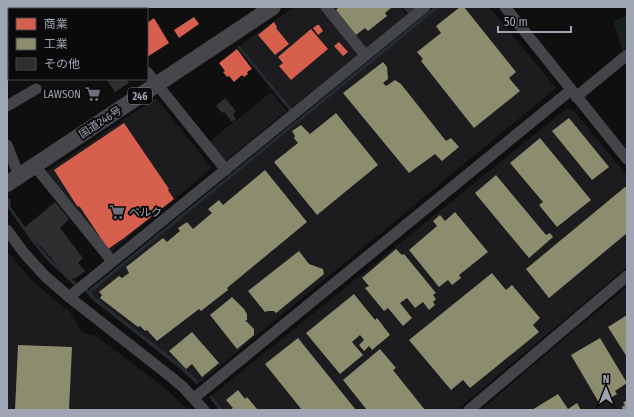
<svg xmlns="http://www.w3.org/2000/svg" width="634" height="417" font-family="'Fira Sans Condensed','Noto Sans JP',sans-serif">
<rect width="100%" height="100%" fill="#0f0f10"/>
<g fill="#1c1c1e">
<path d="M294,7H320L356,53V57L291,108L240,45Z"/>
<path d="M330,7H401L406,14V16L368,48L362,46Z"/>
<path d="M439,7H489L556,88L197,385L177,367L85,293Z"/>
<path d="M271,92L287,111L225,161L209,142Z"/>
<path d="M156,98L212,168L110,252L44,173Z"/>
<path d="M567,108L574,111L627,176V267L457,410H219L210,398V397Z"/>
<path d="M7,251L33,282L70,312L82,332L90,335L96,336L165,388L188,410H7Z"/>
<path d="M627,287V410H481L566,337Z"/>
</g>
<path fill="#19201a" d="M627,16V47L623,51L613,21Z"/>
<g fill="#d6604d">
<path d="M194,17L199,24L179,38L174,30Z"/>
<path d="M154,18L169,43L147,57V23Z"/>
<path d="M274,22L277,27L276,28L289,44L275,55L258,35Z"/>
<path d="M317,25H319L323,31L318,35L313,28Z"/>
<path d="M311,29L328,49L291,80L279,66L283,63L278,57Z"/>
<path d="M339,42L348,52L343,56L334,46Z"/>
<path d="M237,49L252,69L247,72L248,74L244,77L242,75L234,82L229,76L227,77L223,72L225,71L219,63Z"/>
<path d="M124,123L169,189L168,190L174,199L124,238L108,249L80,207L77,206L54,170Z"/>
</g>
<g fill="#8c8c6e">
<path d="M339,7H392L385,13L387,16L368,31L365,28L356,35L336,10Z"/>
<path d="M460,7H464L516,72L509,78L520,91L474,128L421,61L423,59L417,52L441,33L436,26Z"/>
<path d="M383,62L387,67L388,79L383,83L386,86L395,80L401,84L446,141L451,138L459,147L442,161L435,154L409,173L343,93Z"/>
<path d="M336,113L378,165L317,215L274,162L298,143L294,138L295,136L292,131L301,125L310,134Z"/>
<path d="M569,118L609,167L592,180L552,131Z"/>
<path d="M540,138L591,200L557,227L539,205L543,202L510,163Z"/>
<path d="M265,170L307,222L227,288L228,290L201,311L199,309L157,341L147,330L145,331L140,326L138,327L100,298L102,295L99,292L119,276L122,278L129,273L126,267L163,238L167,242L180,231L178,228L187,222L193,229L212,213L208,209L219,200L223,205Z"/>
<path d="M496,175L546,235L550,233L553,237L529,258L475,193Z"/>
<path d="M625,187L627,189V233L549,298L526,269Z"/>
<path d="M455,212L488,252L459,275L461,278L452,285L448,280L439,287L409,250L437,226L433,221L440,215L445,221Z"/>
<path d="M396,249L402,255L404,254L436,293L433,295L436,299L433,302L435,305L429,310L423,302L415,308L407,298L400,303L412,318L403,326L388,308L384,311L365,288L369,286L362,278Z"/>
<path d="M299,251L309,264L323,269L324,274L276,313L274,311H268L265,312L248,291Z"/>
<path d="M492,273L506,290L512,285L540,318L533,325L539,332L470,388L463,380L451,390L409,340Z"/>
<path d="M354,294L375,320L377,318L390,335L372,350L369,346L364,351L359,345L364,340L360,335L352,342L363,355L340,374L306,333Z"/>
<path d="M232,297L244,309L247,314V320L245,321L247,322L254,329V335L237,349L210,315Z"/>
<path d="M627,315V357L608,327Z"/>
<path d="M192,332L219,363L202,377L192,364L186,369L169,351Z"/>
<path d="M298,338L356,410H302L265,364Z"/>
<path d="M600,338L627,383L615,391L617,394L606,401L603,398L598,401L571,355Z"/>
<path d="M18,345L72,347L69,410H15Z"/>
<path d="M380,349L396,368L393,370L425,410H367L343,380Z"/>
<path d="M238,390L245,399L247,397L257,409L230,410L233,408L226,400Z"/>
<path d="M558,394L568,409L577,403L581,410H532Z"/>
<path d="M627,400V410H623L622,407L625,405L623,403Z"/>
</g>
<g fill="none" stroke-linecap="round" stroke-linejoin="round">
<g stroke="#252d33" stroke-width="3">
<path d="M239,47L290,109"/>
<path d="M9,200V207L34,242L50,261L76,285"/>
<path d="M87,291L89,292L94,299L179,365L197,382"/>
<path d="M89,292L437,7"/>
<path d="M211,397L221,410"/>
</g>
</g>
<g fill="#2e2e31">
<path d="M403,7H417L408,14Z"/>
<path d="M106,79H126L129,83L115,92Z"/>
<path d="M225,98L236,111L233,115L236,119L232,122L224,112L222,113L216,106Z"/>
<path d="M55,202L69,219L60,228L83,258L78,263L85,271L76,278L72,279L66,276L40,245L39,246L24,228Z"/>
</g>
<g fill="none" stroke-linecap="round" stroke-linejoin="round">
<g stroke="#444549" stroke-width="11">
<path d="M102,7L103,9"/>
<path d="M326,7L365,55"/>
<path d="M505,7L627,159"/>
<path d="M53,9L56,7"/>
<path d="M147,72L226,170"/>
<path d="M576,97L627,55"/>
<path d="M7,106L36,89"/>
<path d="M7,145L19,176"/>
<path d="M34,165L112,261"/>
<path d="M7,230L24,253L45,276L69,297L171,377L183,387L204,410"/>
<path d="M69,297L425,7"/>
<path d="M194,398L571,90"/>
<path d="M469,410L627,276"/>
</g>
<path stroke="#46474b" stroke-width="16" d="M7,184L273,7"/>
</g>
<defs>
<symbol id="supermarket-bare" viewBox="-9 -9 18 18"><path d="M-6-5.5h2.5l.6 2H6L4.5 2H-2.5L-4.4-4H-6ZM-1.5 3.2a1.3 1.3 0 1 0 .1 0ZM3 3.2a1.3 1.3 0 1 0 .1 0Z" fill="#6d707a" stroke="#0a0a0b" stroke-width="2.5" paint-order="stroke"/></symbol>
</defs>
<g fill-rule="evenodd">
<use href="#supermarket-bare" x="82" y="83" width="22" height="22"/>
<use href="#supermarket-bare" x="106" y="201" width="22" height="22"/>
</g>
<g text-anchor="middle" stroke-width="4" stroke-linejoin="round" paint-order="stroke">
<rect fill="#0a0a0b" stroke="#727681" stroke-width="1" x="128" y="88" width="24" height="16" rx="3"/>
<g font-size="10" font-weight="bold" fill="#9fa5b3">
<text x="140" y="100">246</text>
</g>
<g font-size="11" fill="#9fa5b3" stroke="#0a0a0b" text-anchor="end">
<text x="81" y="98">LAWSON</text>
<text x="129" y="216" text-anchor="start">ベルク</text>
</g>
<g font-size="11" fill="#9fa5b3" stroke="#0a0a0b">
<text transform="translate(100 122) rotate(-33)" y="4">国道246号</text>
</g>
</g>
<rect width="634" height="417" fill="none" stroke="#9fa5b3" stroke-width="16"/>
<rect x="8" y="8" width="140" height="72" fill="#0a0a0b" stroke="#46484e"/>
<rect x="16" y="18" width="20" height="12" fill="#d6604d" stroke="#46484e"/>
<text x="44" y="28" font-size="12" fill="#9fa5b3">商業</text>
<rect x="16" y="38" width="20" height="12" fill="#8c8c6e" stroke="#46484e"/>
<text x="44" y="48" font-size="12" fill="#9fa5b3">工業</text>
<rect x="16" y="58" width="20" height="12" fill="#2e2e31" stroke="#46484e"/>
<text x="44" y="68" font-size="12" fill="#9fa5b3">その他</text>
<g transform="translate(606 389)" stroke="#0a0a0b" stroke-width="3" paint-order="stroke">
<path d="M0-3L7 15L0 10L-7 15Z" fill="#9fa5b3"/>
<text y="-6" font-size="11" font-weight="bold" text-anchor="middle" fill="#9fa5b3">N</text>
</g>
<path d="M498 26v6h73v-6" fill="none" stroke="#9fa5b3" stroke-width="2"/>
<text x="504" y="26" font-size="12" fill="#9fa5b3" stroke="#0a0a0b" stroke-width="3" paint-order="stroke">50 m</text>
</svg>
